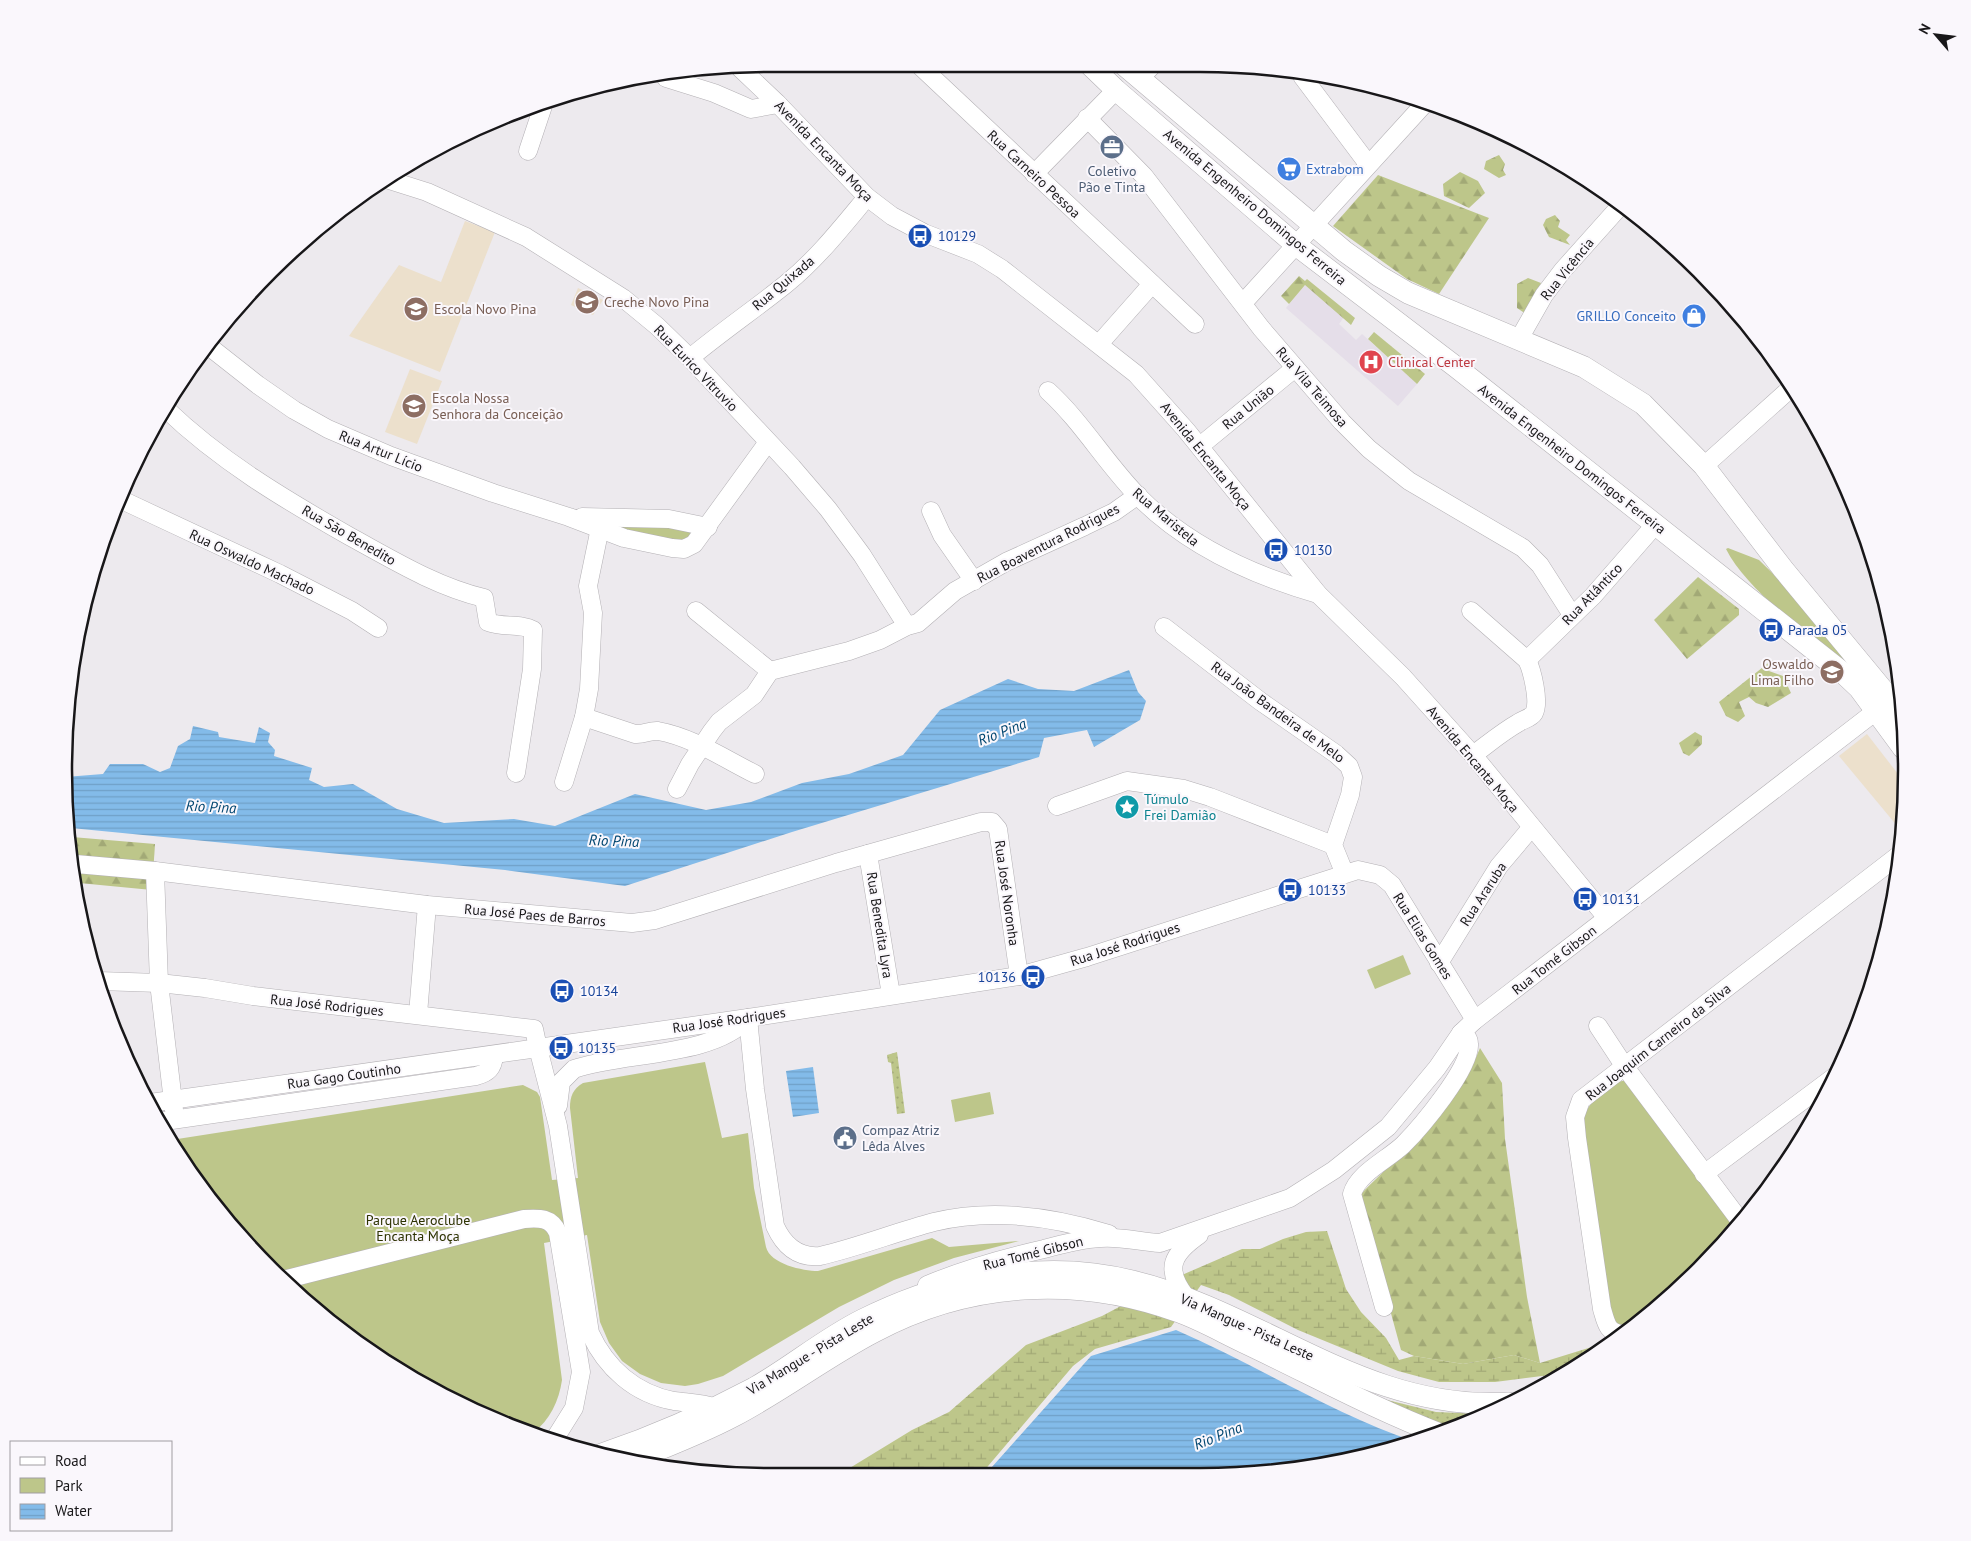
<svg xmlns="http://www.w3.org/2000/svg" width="1971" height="1541" font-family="'PT Sans',sans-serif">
<defs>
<pattern id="grass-dots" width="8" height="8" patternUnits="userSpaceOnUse" patternTransform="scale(1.25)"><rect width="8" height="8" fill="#bdc68a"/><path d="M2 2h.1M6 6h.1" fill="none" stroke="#a2a976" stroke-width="1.8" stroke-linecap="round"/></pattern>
<pattern id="forest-firs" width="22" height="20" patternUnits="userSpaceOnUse" patternTransform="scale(1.25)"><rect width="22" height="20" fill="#bdc68a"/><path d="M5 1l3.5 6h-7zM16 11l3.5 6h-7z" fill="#a2a976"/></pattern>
<pattern id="wetland-marsh" width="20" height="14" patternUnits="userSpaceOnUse" patternTransform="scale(1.25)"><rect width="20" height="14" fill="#bdc68a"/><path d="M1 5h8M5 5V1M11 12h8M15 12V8" fill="none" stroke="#a2a976"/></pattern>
<pattern id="water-rules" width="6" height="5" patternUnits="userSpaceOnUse" patternTransform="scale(1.25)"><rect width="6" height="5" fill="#83bbe9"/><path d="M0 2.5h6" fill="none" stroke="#70a0c7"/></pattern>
</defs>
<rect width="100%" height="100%" fill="#edeaee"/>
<path fill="#e5dee9" d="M1305,285L1344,317L1339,324L1356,340L1362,334L1417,384L1398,406L1286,308Z"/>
<g fill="#ece0cc">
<path d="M465,221L495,232L440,372L349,336L399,265L441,282Z"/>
<path d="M578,288L603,300L593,315L571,305Z"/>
<path d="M410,369L442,381L417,444L385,432Z"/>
<path d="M1867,734L1905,783L1906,816L1903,833L1839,756Z"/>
</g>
<g fill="url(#grass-dots)">
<path d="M897,1052L905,1113L897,1114L891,1063L888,1062L887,1055Z"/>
<path d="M1371,1396L1436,1412L1483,1414L1450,1429Z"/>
</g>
<g fill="url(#forest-firs)">
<path d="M1499,155L1505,164L1503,170L1506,175L1499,178L1484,169L1486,161Z"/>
<path d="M1460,172L1478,181L1485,193L1469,208L1444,196L1443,184Z"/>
<path d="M1378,175L1489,218L1439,294L1407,279L1333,226Z"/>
<path d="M1555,215L1560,221L1558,227L1570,235L1566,240L1570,245L1549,237L1543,225L1546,219Z"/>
<path d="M1299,276L1305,281L1307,279L1355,318L1351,325L1305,285L1289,304L1281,296Z"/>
<path d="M1528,278L1541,283L1526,314L1517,308V284Z"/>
<path d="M1374,332L1425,374L1417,384L1368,339Z"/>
<path d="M1698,577L1739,609V615L1687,659L1654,620Z"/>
<path d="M1772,660L1778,663L1769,671L1783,676L1791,693L1768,707L1756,703L1749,697L1739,702L1745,716L1738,722L1726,716L1719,702Z"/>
<path d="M1695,732L1702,736V744L1689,756L1683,753L1679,743Z"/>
<path d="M72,837L155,844L152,890L79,883Z"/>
<path d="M1480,1048L1502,1083L1505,1139L1527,1297L1540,1363L1514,1355L1463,1364L1414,1356L1401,1350L1359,1196C1403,1151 1457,1108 1480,1048Z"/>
</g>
<path fill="url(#wetland-marsh)" d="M1327,1231L1346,1289L1361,1312L1386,1338L1399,1360L1414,1356L1463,1364L1514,1355L1540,1363L1611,1341L1572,1369L1558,1374L1495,1382H1439L1398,1371L1298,1330L1229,1295L1201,1285L1171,1327L1095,1349L1073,1366L983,1472L976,1477H835L912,1430L949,1412L1026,1345L1102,1316L1168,1281L1242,1249H1260L1283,1239L1306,1232Z"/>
<g fill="#bdc68a">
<path d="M654,522L693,532L684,542L640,534L604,523Z"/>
<path d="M1728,548L1759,560L1803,603L1858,673C1819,642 1748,593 1726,549Z"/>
<path d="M1403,955L1411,974L1375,989L1367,970Z"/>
<path d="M705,1062L722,1138L748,1133L754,1188L766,1247C770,1264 803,1271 818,1271L932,1238L949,1247L1019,1241L954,1258L894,1280L839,1307L723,1376L698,1384L685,1386L661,1383L640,1374L622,1361L609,1343L600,1322L587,1235L544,1243L562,1380C559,1401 550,1420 533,1433L500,1423L378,1358L271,1270L171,1140L523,1085L537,1092L540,1097L552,1180L578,1178L570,1108C570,1096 573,1089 583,1083Z"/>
<path d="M1622,1081H1626L1736,1227C1718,1247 1647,1329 1624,1329C1619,1329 1614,1326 1609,1324L1583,1118C1588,1103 1607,1086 1622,1081Z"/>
<path d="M990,1092L994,1114L955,1122L951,1100Z"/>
</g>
<g fill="url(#water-rules)">
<path d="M1129,670L1138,692L1146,701L1140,720L1094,747L1087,730L1044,738L1039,757L792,832L625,886L505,870L71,828L65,777L103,774L110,764H143L160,772L170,768L178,746L190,739L193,726L218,732L219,737L255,743L259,727L270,733L268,742L275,750L274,756L312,768L309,780L324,787L353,784L397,809L444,823L514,819L555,826L635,794L706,810L751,802L802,783L849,774L903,755L940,710L1008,679L1038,689L1074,691Z"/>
<path d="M813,1067L819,1113L793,1117L786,1071Z"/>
<path d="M1176,1330C1257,1365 1332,1414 1416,1442L1247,1476L983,1477L1091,1356Z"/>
</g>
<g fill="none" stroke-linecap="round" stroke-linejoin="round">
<defs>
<g id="minor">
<path d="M918,64L1195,324"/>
<path d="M740,68L778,104L867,197L892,216L924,233L978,254L1002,269L1136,374L1186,430L1318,594L1403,677L1473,755L1607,918"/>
<path d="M1302,76L1368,164"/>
<path d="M666,78L714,93L751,109L778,104"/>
<path d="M1139,79L1153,65"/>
<path d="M1087,118L1144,176L1261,328L1342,422L1369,449L1409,481L1523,548L1540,565L1572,615"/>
<path d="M528,151L543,106"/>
<path d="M1034,174L1116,90"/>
<path d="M389,180L427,192L526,237L623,298L657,326L690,358L792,467L828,509L862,555L907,626"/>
<path d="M1243,303L1427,101"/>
<path d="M1519,339L1544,295L1563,270L1622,204"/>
<path d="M1099,344L1152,284"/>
<path d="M211,348L258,385L294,410L328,429L391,456L493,493L569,517L624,538L672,548L684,549L694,544L768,442"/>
<path d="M690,358C721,332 755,309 786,284C817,259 842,227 867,197"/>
<path d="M1048,391C1082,422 1105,462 1137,495C1187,546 1251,575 1318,594"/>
<path d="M165,408C220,461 284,499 349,536C393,560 435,586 484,598L488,622C502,628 521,623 533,630L532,669L516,773"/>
<path d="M1200,446L1295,368"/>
<path d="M1704,466L1791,388"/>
<path d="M124,501L280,574L352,611L378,628"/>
<path d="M931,511L942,535L974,581"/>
<path d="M582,517L669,519L708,527"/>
<path d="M696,611L770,671"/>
<path d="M1471,611L1527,660C1532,670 1540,702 1534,713C1531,718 1522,720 1518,723C1502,732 1488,744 1473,755"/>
<path d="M1164,627L1260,701L1336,754L1349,766L1353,777L1350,795L1333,845L1344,872"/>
<path d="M1527,660L1593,596L1655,525"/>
<path d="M584,717L635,734C644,735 650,730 658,731C692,737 725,759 755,774"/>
<path d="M564,782L584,717L589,689L593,613L588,586L600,528"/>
<path d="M677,789L690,764L712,731L719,722L754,695L770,671L849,651L880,640L907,626L918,623L955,591L1006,562L1085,526L1114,512L1138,495"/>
<path d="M1057,806L1127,781L1184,789L1210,797L1333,845"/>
<path d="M868,854L891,995"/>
<path d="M76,864L155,871L427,905L632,923L655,920L836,863L981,822H992L998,829L1019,976"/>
<path d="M155,871L159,983L174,1110"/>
<path d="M1439,963L1499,866L1531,828"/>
<path d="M99,981L159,983L205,988L253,996L534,1029L538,1048L748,1018L1019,976L1087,957L1358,870L1380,875L1392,885L1475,1020"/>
<path d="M418,1014L427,905"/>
<path d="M748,1018L755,1089L775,1226C784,1246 798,1258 820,1256C859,1247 896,1232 934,1222C991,1208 1054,1217 1109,1234"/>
<path d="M1598,1026L1625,1067L1741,1222"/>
<path d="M150,1103L538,1048L558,1126L590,1333C606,1368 635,1394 674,1401C689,1403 702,1403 716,1408"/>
<path d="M558,1106L561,1082L574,1069C623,1052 713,1057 747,1019"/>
<path d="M158,1122L476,1076C488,1073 493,1068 494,1056"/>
<path d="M1704,1174L1838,1074"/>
<path d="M283,1280L524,1219C539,1218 551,1217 558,1233L581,1372L574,1408L554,1440"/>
<path d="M927,1285C965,1269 1004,1258 1044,1249C1062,1244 1081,1239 1100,1238C1120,1236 1140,1242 1160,1243L1290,1198L1334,1170L1388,1127L1437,1068L1461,1033L1475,1020L1902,691"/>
<path d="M1186,1297C1164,1269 1172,1254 1199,1235"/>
<path d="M1384,1307L1352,1194C1358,1173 1387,1160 1403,1145C1420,1128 1471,1068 1469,1044C1469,1038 1466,1036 1461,1033"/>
<path d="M1622,1334C1607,1333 1606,1322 1602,1309L1577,1138L1575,1117L1581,1100L1899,855"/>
</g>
<g id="major">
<path d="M1090,65L1116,90L1296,245L1456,367L1842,672L1859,688L1903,748"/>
<path d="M1124,65L1344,251L1379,276L1408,293L1584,367L1643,404L1704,466L1783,569L1902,713"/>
<path d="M602,1454C655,1436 705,1414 754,1388C791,1367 824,1339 862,1320C944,1279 1041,1258 1132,1281C1265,1313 1364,1412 1509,1403"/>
<path d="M628,1462C663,1448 700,1434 734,1416C782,1391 826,1357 874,1332C969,1281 1078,1275 1179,1312C1201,1320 1222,1332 1243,1342C1309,1373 1372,1408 1440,1434"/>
</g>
</defs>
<use href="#minor" stroke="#b3b0b4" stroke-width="19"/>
<use href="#major" stroke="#b3b0b4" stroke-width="22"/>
<use href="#minor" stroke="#fff" stroke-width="18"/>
<use href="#major" stroke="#fff" stroke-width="21"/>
</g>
<defs>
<symbol id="office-disc" viewBox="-11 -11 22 22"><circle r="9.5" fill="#5c6f8a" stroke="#faf7fc"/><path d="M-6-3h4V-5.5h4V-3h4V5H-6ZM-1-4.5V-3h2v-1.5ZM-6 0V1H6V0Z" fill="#fff"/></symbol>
<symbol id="supermarket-disc" viewBox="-11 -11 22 22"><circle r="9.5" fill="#3f7fe0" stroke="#faf7fc"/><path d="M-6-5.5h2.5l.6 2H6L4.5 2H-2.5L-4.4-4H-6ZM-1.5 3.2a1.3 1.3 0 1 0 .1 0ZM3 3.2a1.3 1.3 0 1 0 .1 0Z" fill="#fff"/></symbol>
<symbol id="bus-disc" viewBox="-11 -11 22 22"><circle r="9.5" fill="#1a4fb4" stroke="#faf7fc"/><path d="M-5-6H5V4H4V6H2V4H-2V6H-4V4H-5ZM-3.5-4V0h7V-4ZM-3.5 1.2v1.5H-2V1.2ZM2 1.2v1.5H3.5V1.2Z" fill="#fff"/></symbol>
<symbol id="school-disc" viewBox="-11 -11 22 22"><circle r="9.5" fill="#8d6e63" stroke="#faf7fc"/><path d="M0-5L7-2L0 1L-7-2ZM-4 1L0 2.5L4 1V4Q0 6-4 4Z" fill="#fff"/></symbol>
<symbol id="shop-disc" viewBox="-11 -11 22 22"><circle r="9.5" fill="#3f7fe0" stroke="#faf7fc"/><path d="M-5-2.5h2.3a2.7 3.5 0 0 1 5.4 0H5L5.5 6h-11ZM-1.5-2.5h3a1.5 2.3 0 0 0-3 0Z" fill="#fff"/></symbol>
<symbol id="hospital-disc" viewBox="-11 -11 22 22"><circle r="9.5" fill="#e0444e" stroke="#faf7fc"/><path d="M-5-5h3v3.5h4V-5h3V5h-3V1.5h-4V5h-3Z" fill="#fff"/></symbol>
<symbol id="sight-disc" viewBox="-11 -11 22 22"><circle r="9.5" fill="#0f9aa8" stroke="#faf7fc"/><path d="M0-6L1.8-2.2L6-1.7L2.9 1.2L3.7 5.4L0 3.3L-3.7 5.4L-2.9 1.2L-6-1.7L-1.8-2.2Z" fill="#fff"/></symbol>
<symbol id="civic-disc" viewBox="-11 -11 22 22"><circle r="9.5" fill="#5c6f8a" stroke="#faf7fc"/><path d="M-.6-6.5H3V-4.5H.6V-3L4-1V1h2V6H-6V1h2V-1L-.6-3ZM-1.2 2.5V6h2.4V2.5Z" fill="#fff"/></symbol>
</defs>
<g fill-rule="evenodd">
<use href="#office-disc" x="1098" y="133" width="28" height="28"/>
<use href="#supermarket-disc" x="1275" y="155" width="28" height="28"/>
<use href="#bus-disc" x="906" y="222" width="28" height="28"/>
<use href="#school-disc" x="573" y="288" width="28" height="28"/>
<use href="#school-disc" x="402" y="295" width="28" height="28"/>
<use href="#shop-disc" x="1680" y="302" width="28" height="28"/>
<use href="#hospital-disc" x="1357" y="348" width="28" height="28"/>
<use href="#school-disc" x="400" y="392" width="28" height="28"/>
<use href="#bus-disc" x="1262" y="536" width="28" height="28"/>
<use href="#bus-disc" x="1757" y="616" width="28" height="28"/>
<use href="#school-disc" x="1818" y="658" width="28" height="28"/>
<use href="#sight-disc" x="1113" y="793" width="28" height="28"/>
<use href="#bus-disc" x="1276" y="876" width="28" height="28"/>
<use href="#bus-disc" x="1571" y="885" width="28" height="28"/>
<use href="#bus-disc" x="1019" y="963" width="28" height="28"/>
<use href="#bus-disc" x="548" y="977" width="28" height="28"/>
<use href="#bus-disc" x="547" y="1034" width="28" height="28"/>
<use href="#civic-disc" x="831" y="1124" width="28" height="28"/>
</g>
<g text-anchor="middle" stroke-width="4" stroke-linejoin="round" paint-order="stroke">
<g font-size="14" fill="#181719" stroke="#faf7fc">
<text transform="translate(824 151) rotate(46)" y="5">Avenida Encanta Moça</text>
<text transform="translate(1034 174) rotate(43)" y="5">Rua Carneiro Pessoa</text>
<text transform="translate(1255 207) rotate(40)" y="5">Avenida Engenheiro Domingos Ferreira</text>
<text transform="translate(1567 269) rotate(-51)" y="5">Rua Vicência</text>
<text transform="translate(783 283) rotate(-40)" y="5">Rua Quixada</text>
<text transform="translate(696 368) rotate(46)" y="5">Rua Eurico Vitruvio</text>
<text transform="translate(1312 387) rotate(49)" y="5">Rua Vila Teimosa</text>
<text transform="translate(1248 407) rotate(-39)" y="5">Rua União</text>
<text transform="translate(381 451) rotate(22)" y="5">Rua Artur Lício</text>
<text transform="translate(1206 456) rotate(51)" y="5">Avenida Encanta Moça</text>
<text transform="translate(1572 459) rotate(38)" y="5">Avenida Engenheiro Domingos Ferreira</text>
<text transform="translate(1166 517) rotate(40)" y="5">Rua Maristela</text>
<text transform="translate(349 535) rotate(30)" y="5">Rua São Benedito</text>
<text transform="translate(1048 543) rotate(-27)" y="5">Rua Boaventura Rodrigues</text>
<text transform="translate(252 562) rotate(25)" y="5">Rua Oswaldo Machado</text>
<text transform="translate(1592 594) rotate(-46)" y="5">Rua Atlântico</text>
<text transform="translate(1278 712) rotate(36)" y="5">Rua João Bandeira de Melo</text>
<text transform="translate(1473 759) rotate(50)" y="5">Avenida Encanta Moça</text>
<text transform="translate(1007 893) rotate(82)" y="5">Rua José Noronha</text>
<text transform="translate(1483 894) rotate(-57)" y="5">Rua Araruba</text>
<text transform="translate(535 915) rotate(5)" y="5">Rua José Paes de Barros</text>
<text transform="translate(880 925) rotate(81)" y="5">Rua Benedita Lyra</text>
<text transform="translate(1423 936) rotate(58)" y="5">Rua Elias Gomes</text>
<text transform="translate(1125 944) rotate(-18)" y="5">Rua José Rodrigues</text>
<text transform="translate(1554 960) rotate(-38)" y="5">Rua Tomé Gibson</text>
<text transform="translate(327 1005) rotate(6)" y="5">Rua José Rodrigues</text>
<text transform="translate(729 1020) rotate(-8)" y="5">Rua José Rodrigues</text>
<text transform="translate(1658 1042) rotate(-38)" y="5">Rua Joaquim Carneiro da Silva</text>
<text transform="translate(344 1076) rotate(-8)" y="5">Rua Gago Coutinho</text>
<text transform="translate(1033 1253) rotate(-14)" y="5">Rua Tomé Gibson</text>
<text transform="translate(1247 1327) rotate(24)" y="5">Via Mangue - Pista Leste</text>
<text transform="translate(810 1354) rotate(-31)" y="5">Via Mangue - Pista Leste</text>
</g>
<g font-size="14" fill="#366cbe" stroke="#faf7fc" text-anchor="start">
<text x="1306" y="174">Extrabom</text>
<text x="1676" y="321" text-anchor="end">GRILLO Conceito</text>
</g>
<g font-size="14" fill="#4e5e75" stroke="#faf7fc">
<text x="1112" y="176">Coletivo<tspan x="1112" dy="16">Pão e Tinta</tspan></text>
<text x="862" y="1135" text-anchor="start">Compaz Atriz<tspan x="862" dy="16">Lêda Alves</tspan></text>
</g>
<g font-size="14" fill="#164399" stroke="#faf7fc" text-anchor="start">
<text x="938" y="241">10129</text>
<text x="1294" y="555">10130</text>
<text x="1788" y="635">Parada 05</text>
<text x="1308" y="895">10133</text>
<text x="1602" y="904">10131</text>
<text x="1016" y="982" text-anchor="end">10136</text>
<text x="580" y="996">10134</text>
<text x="578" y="1053">10135</text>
</g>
<g font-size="14" fill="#785e54" stroke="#faf7fc" text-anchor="start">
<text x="604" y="307">Creche Novo Pina</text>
<text x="434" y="314">Escola Novo Pina</text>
<text x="432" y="403">Escola Nossa<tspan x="432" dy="16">Senhora da Conceição</tspan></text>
<text x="1814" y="669" text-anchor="end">Oswaldo<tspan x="1814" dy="16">Lima Filho</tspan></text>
</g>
<g font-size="14" fill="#be3a42" stroke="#faf7fc" text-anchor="start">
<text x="1388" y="367">Clinical Center</text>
</g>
<g font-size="14" fill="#0d838f" stroke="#faf7fc" text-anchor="start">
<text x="1144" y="804">Túmulo<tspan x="1144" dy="16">Frei Damião</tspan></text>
</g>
<g font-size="14" fill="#2d3200" stroke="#faf7fc">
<text x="418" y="1225">Parque Aeroclube<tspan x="418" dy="16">Encanta Moça</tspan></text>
</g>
<g font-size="15" font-style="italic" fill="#004670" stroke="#faf7fc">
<text transform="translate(1002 732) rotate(-21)" y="5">Rio Pina</text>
<text transform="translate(211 807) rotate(3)" y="5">Rio Pina</text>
<text transform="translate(614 841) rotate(2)" y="5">Rio Pina</text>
<text transform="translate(1218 1436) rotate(-22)" y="5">Rio Pina</text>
</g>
</g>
<path d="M0 0H1971V1541H0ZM770 72H1200A698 698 0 0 1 1898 770V770A698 698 0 0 1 1200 1468H770A698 698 0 0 1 72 770V770A698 698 0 0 1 770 72Z" fill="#faf7fc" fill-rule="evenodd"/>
<path fill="none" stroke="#181719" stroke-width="2.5" d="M770 72H1200A698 698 0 0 1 1898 770V770A698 698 0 0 1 1200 1468H770A698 698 0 0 1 72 770V770A698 698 0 0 1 770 72Z"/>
<rect x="10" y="1441" width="162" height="90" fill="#faf7fc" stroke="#a09da1"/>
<rect x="20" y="1457" width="25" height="8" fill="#ffffff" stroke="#a09da1"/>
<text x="55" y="1466" font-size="15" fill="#181719">Road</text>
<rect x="20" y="1478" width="25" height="15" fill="#bdc68a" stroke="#a09da1"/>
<text x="55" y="1491" font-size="15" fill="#181719">Park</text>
<rect x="20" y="1504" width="25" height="15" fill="url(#water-rules)" stroke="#a09da1"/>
<text x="55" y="1516" font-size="15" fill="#181719">Water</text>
<g transform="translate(1936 35) rotate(298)" stroke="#faf7fc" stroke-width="4" paint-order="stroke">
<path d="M0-4L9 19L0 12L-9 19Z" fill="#181719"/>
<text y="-8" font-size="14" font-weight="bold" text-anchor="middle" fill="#181719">N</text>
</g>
</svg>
